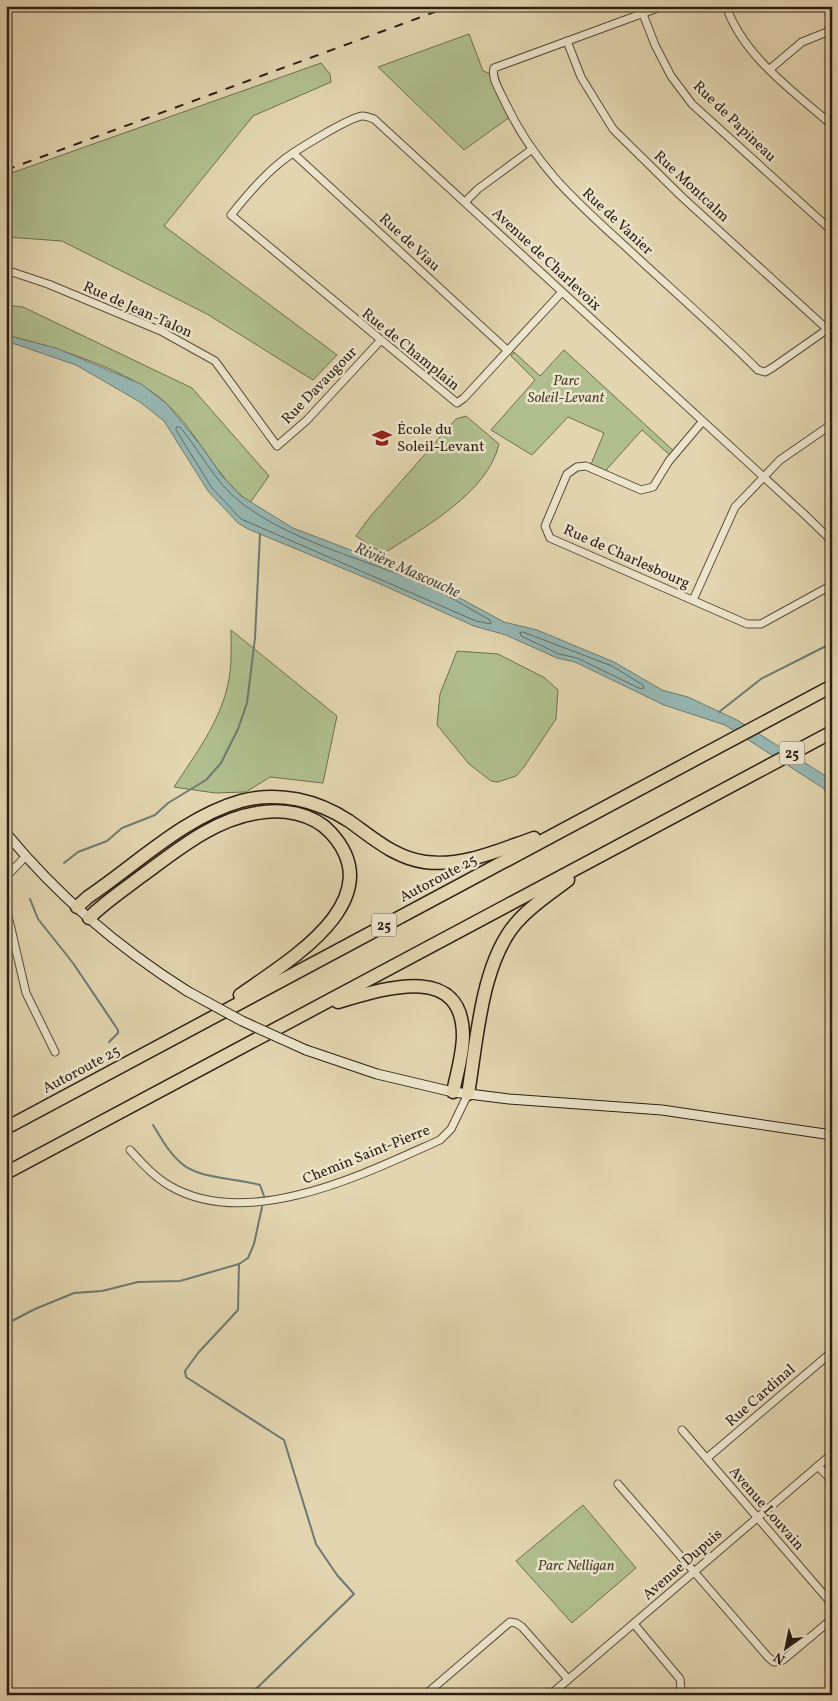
<svg xmlns="http://www.w3.org/2000/svg" width="838" height="1701" font-family="Vollkorn,serif">
<rect width="100%" height="100%" fill="#e2d5af"/>
<filter id="stains"><feTurbulence type="fractalNoise" baseFrequency=".004" numOctaves="4"/><feColorMatrix values="0 0 0 0 .2 0 0 0 0 .09 0 0 0 0 .02 0 0 0 .5 -.17"/></filter>
<radialGradient id="worn" r=".72"><stop offset=".6" stop-color="#630" stop-opacity="0"/><stop offset="1" stop-color="#630" stop-opacity=".3"/></radialGradient>
<g fill="#b0be8d" stroke="#6e6e50">
<path d="M469,34L483,71L491,74L510,117L464,150L378,67Z"/>
<path d="M321,63L330,74L331,82L253,116L164,226L337,355L313,380L207,314L62,241L6,237V175Z"/>
<path d="M6,305L23,307L192,388L269,476L250,503C215,477 199,434 167,404C131,370 54,347 6,335Z"/>
<path d="M564,350L676,453L672,457L642,430L607,469L605,476L589,469L604,433L568,417L532,455L491,430L535,380L511,356L514,352L540,376Z"/>
<path d="M466,416L499,444C488,493 423,528 383,554L356,536L369,518L456,419Z"/>
<path d="M231,630L337,716L323,783L270,777L246,792L215,793L174,787C195,755 220,722 228,684C232,666 231,648 231,630Z"/>
<path d="M457,651L498,654L545,678L558,690L556,719L524,767L516,776L498,782L491,781L469,764L437,725L440,694Z"/>
<path d="M583,1505L636,1568L572,1623L516,1561Z"/>
</g>
<path fill="#96b7b3" stroke="#6c7a73" d="M6,335L56,348L141,384L167,404L202,447L222,476L241,496L293,528L421,577L504,622L537,630L614,662L662,690L688,697L737,720L832,780V798L823,788L725,725L664,705L575,662L557,658L506,635L474,626L378,583L248,529L238,523L208,491L164,421L140,402L76,365L15,344L6,343Z"/>
<g fill="none" stroke-linecap="round" stroke-linejoin="round">
<g stroke="#616b64" stroke-width="1">
<path d="M177,427H180C200,451 215,482 239,501C290,541 358,557 416,581C442,591 466,607 490,620L491,624L476,621L241,519L212,488L176,430Z"/>
<path d="M523,632L612,666L643,685L644,688L641,689L577,658L559,654L521,636L520,633Z"/>
</g>
<g stroke="#6c7a73" stroke-width="2">
<path d="M719,712L761,679L832,643"/>
<path d="M64,863L78,852L107,841L122,828L155,815L168,803L206,780L221,763L238,729L247,703L255,638L260,534"/>
<path d="M30,899L38,919L73,963L118,1030V1033L109,1042"/>
<path d="M153,1125C161,1138 169,1153 181,1163C198,1179 237,1178 260,1185L264,1196"/>
<path d="M239,1264L238,1310L198,1353L185,1371L186,1377L284,1440L316,1544L337,1575L354,1594L258,1687L247,1695"/>
<path d="M6,1324L35,1309L74,1293L102,1291L138,1282L180,1281L239,1264L248,1258L254,1244L262,1207"/>
</g>
<defs>
<g id="street">
<path d="M663,6L494,68C491,78 500,91 504,100C534,165 575,201 627,248C670,288 716,328 758,370L765,372L772,368L832,326"/>
<path d="M726,6C743,56 794,92 832,125"/>
<path d="M643,14L655,45L671,76L692,104L832,231"/>
<path d="M567,41L581,77L613,129L682,197L827,329"/>
<path d="M770,69L802,42L832,30"/>
<path d="M293,153L508,351"/>
<path d="M465,202L478,189L531,150"/>
<path d="M6,270L48,284L161,331L215,361L277,446L307,420L380,341"/>
<path d="M562,292L464,398L457,403L231,215C246,196 263,176 282,161C293,152 351,116 363,116C366,116 371,118 374,119L804,514L832,541"/>
<path d="M702,422L669,461L653,487L641,490L586,466L577,467L567,474L545,526L550,538L747,624H761L832,585"/>
<path d="M693,600L735,507L780,460L832,424"/>
<path d="M6,877L26,856"/>
<path d="M6,907L26,993L55,1052"/>
<path d="M130,1150C142,1163 154,1177 170,1186C249,1232 366,1173 440,1140L451,1129L468,1094"/>
<path d="M682,1430L832,1604"/>
<path d="M707,1458L832,1352"/>
<path d="M818,1466L832,1481"/>
<path d="M618,1484L768,1657L774,1662L783,1660L832,1619"/>
<path d="M634,1624L680,1679L681,1689L679,1695"/>
<path d="M425,1695L510,1622L516,1623L522,1627L568,1679"/>
<path d="M550,1695L832,1454"/>
</g>
<g id="secondary">
<path d="M6,833C57,895 119,948 187,991"/>
<path d="M306,1050L377,1074L453,1092L509,1099L662,1110L832,1135"/>
</g>
<g id="highway">
<path d="M77,907L88,897C137,864 184,817 241,801C279,791 317,800 349,821C373,838 395,858 425,862C463,867 499,850 534,838"/>
<path d="M89,918C104,903 122,891 139,878C175,852 212,820 257,813C282,808 313,813 331,833C393,901 286,962 240,995"/>
<path d="M338,1002C380,990 462,961 463,1035C463,1054 457,1073 453,1092"/>
<path d="M468,1094C477,1041 481,961 518,921C532,905 551,893 568,880"/>
<path d="M6,1128L832,686"/>
<path d="M6,1173L832,732"/>
</g>
</defs>
<use href="#street" stroke="#5a4c3b" stroke-width="9"/>
<use href="#secondary" stroke="#2c1f14" stroke-width="11"/>
<use href="#highway" stroke="#2c1f14" stroke-width="15"/>
<use href="#street" stroke="#ece4cb" stroke-width="7"/>
<use href="#secondary" stroke="#ece4cb" stroke-width="9"/>
<use href="#highway" stroke="#e2d5af" stroke-width="12"/>
<path stroke="#2c1f14" stroke-width="2" stroke-dasharray="9 9" stroke-linecap="butt" d="M6,170L451,6"/>
<defs>
<path id="secondary-bridge" d="M187,991L242,1021L306,1050"/>
</defs>
<use href="#secondary-bridge" stroke="#2c1f14" stroke-width="11" stroke-linecap="butt"/>
<use href="#secondary-bridge" stroke="#ece4cb" stroke-width="9"/>
</g>
<defs>
<symbol id="school-bare" viewBox="-9 -9 18 18"><path d="M0-5L7-2L0 1L-7-2ZM-4 1L0 2.5L4 1V4Q0 6-4 4Z" fill="#8f2418" stroke="#ece4cb" stroke-width="2.5" paint-order="stroke"/></symbol>
</defs>
<g fill-rule="evenodd">
<use href="#school-bare" x="368" y="424" width="28" height="28"/>
</g>
<g text-anchor="middle" stroke-width="5" stroke-linejoin="round" paint-order="stroke">
<g fill="#ece4cb" stroke="#665a4b" stroke-width="1">
<rect x="779.5" y="741.5" width="25" height="23" rx="4"/>
<rect x="371.5" y="913.5" width="25" height="23" rx="4"/>
</g>
<g font-size="14" font-weight="bold" fill="#2c1f14">
<text x="792" y="758">25</text>
<text x="384" y="930">25</text>
</g>
<g font-size="15" fill="#2c1f14" stroke="#ece4cb">
<text transform="translate(735 121) rotate(44)" y="5">Rue de Papineau</text>
<text transform="translate(692 186) rotate(43)" y="5">Rue Montcalm</text>
<text transform="translate(618 221) rotate(43)" y="5">Rue de Vanier</text>
<text transform="translate(410 242) rotate(43)" y="5">Rue de Viau</text>
<text transform="translate(547 259) rotate(43)" y="5">Avenue de Charlevoix</text>
<text transform="translate(138 309) rotate(24)" y="5">Rue de Jean-Talon</text>
<text transform="translate(411 349) rotate(39)" y="5">Rue de Champlain</text>
<text transform="translate(319 385) rotate(-46)" y="5">Rue Davaugour</text>
<text transform="translate(627 556) rotate(24)" y="5">Rue de Charlesbourg</text>
<text transform="translate(438 878) rotate(-28)" y="5">Autoroute 25</text>
<text transform="translate(81 1069) rotate(-28)" y="5">Autoroute 25</text>
<text transform="translate(366 1154) rotate(-22)" y="5">Chemin Saint-Pierre</text>
<text transform="translate(760 1395) rotate(-41)" y="5">Rue Cardinal</text>
<text transform="translate(767 1508) rotate(49)" y="5">Avenue Louvain</text>
<text transform="translate(682 1564) rotate(-41)" y="5">Avenue Dupuis</text>
</g>
<g font-size="15" font-style="italic" fill="#4d4732" stroke="#ece4cb">
<text x="566" y="385">Parc<tspan x="566" dy="17">Soleil-Levant</tspan></text>
<text x="576" y="1570">Parc Nelligan</text>
</g>
<g font-size="15" fill="#2c1f14" stroke="#ece4cb" text-anchor="start">
<text x="397" y="434">École du<tspan x="397" dy="17">Soleil-Levant</tspan></text>
</g>
<g font-size="16" font-style="italic" fill="#4c4d44" stroke="#ece4cb">
<text transform="translate(408 569) rotate(24)" y="6">Rivière Mascouche</text>
</g>
</g>
<rect width="838" height="1701" fill="none" stroke="#e2d5af" stroke-width="25"/>
<rect x="8" y="8" width="823" height="1686" fill="none" stroke="#2c1f14" stroke-width="2.5"/>
<rect x="12" y="12" width="813" height="1676" fill="none" stroke="#2c1f14"/>
<g transform="translate(786 1648) rotate(213)" stroke="#ece4cb" stroke-width="4" paint-order="stroke">
<path d="M0-4L9 19L0 12L-9 19Z" fill="#2c1f14"/>
<text y="-8" font-size="14" font-weight="bold" text-anchor="middle" fill="#2c1f14">N</text>
</g>
<rect width="100%" height="100%" filter="url(#stains)"/>
<rect width="100%" height="100%" fill="url(#worn)"/>
</svg>
